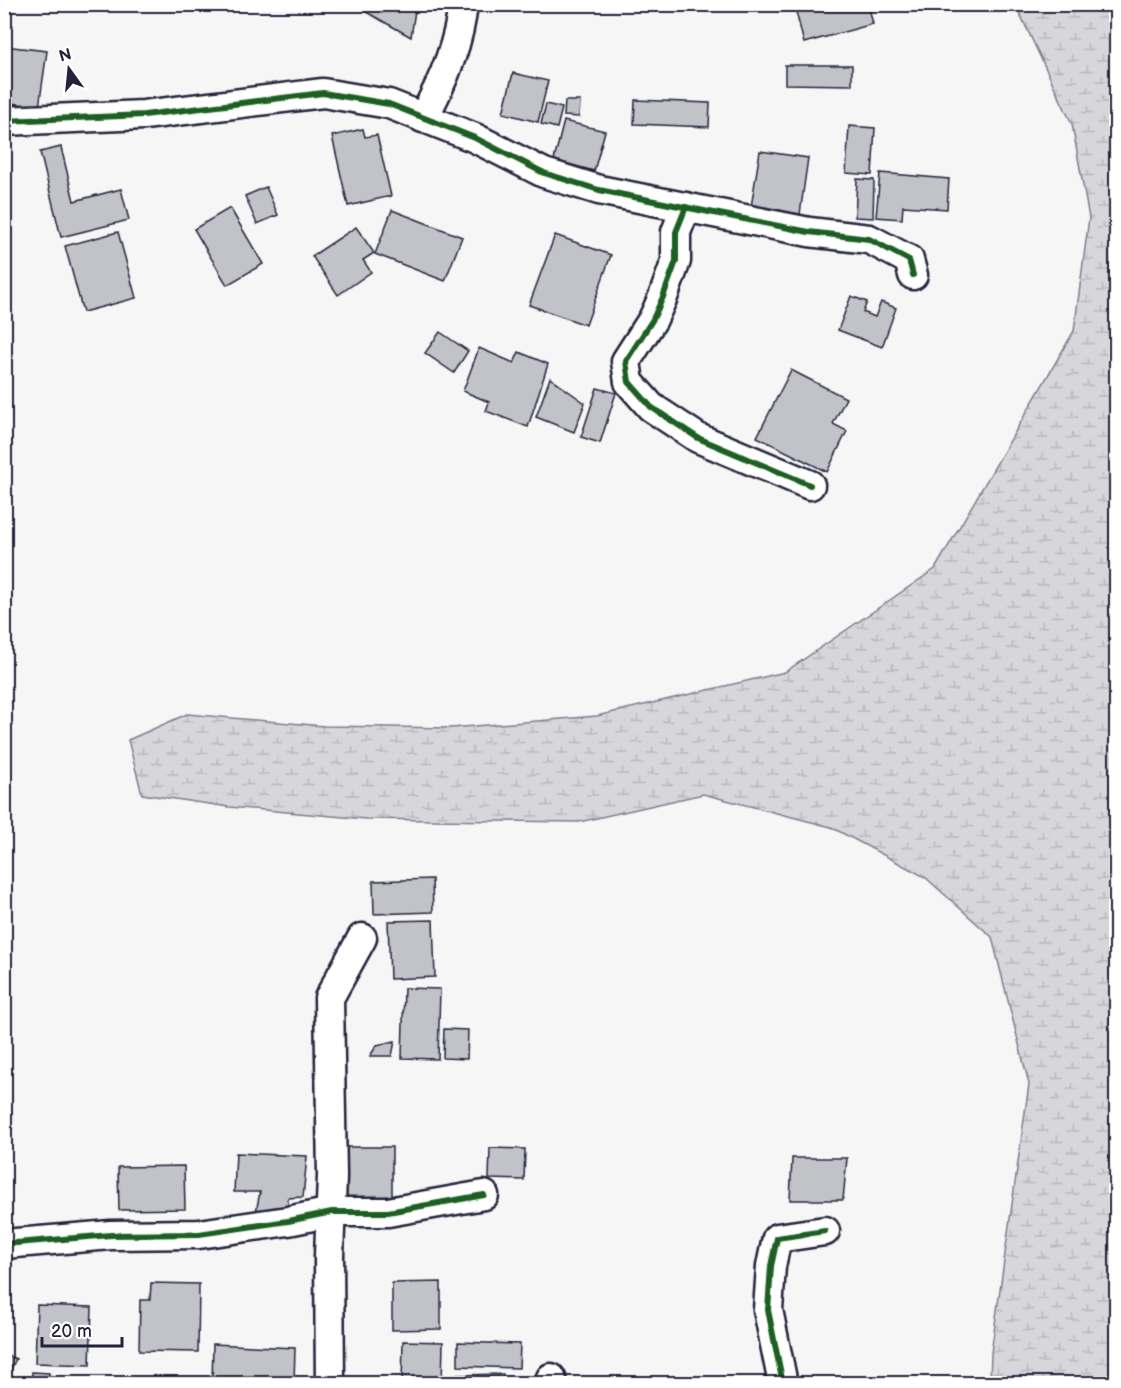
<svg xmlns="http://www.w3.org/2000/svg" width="1121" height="1388" font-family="'Balsamiq Sans',sans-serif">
<defs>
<pattern id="wetland-marsh" width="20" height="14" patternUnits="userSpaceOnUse" patternTransform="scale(1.5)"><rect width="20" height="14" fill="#d7d7db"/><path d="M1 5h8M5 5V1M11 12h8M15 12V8" fill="none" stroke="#b8b8bd"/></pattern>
</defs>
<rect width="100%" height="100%" fill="#f6f6f7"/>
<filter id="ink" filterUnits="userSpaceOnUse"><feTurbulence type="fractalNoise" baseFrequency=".0167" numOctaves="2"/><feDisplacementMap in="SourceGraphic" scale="12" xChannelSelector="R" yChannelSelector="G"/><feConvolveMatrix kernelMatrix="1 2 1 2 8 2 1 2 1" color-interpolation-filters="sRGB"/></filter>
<g filter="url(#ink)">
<path fill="url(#wetland-marsh)" stroke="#7c7c8b" stroke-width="1.5" d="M1013,5H1116V1383H990L991,1353L1029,1084L992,937L925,877L831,827L703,794L579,822L366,819L229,807L142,794L128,740L187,714L324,726L451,728L597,716L785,672L935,569L1074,331L1089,218L1072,124L1019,12Z"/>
<g fill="#c2c2c9" stroke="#22223b" stroke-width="1.5">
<path d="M352,4H416L411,37Z"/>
<path d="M794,4H868L873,24L804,43Z"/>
<path d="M4,46L47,51L39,107L4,102Z"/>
<path d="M785,65H852V85L785,84Z"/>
<path d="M513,73L548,81L538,122L503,113Z"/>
<path d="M635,100L710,103L709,127L634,124Z"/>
<path d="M565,101H580L579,117L564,116Z"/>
<path d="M546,104L562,108L557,128L541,124Z"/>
<path d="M564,121L605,131L594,171L554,160Z"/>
<path d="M849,126L875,128L872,175L846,173Z"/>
<path d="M363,129L365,137L377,135L391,196L348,206L332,136Z"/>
<path d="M61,147L74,201L121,189L129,220L61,237L40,152Z"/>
<path d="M760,151L808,158L800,214L751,207Z"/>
<path d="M880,173L949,179L947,209L903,206L902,219L876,217Z"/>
<path d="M857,179L874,180L873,218L855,217Z"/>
<path d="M266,187L278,215L257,224L245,196Z"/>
<path d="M230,208L263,264L227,285L194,229Z"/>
<path d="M392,210L462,237L445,281L375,254Z"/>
<path d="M356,227L374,253L363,260L371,272L338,295L312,256Z"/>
<path d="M118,232L136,298L83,312L65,246Z"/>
<path d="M555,235L611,255L586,325L529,305Z"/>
<path d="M851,296L867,302L863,312L875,317L881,302L896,308L882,347L838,330Z"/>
<path d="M440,332L468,351L454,373L425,353Z"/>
<path d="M479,348L514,363L519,352L548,364L528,427L486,411L489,402L463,391Z"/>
<path d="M791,370L846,398L833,424L847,431L827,472L757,437Z"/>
<path d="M550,378L585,403L574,432L536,417Z"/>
<path d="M597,388L616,393L600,443L581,437Z"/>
<path d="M432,879L433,912L374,914L373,881Z"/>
<path d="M433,920L435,977L390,979L388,921Z"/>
<path d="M404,988L440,989L438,1059L402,1058Z"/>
<path d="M444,1029L468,1030L467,1059L443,1058Z"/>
<path d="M395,1041L392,1056H370L377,1045Z"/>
<path d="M347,1147H392V1199H346Z"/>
<path d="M490,1148L525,1149L524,1180L489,1179Z"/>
<path d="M236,1153L307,1156L303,1197L288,1198V1211L256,1212L260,1192H234Z"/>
<path d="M792,1158H847L843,1200H790Z"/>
<path d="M184,1166L185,1209L119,1210L118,1167Z"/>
<path d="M441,1282V1329L392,1330V1283Z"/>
<path d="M151,1283L199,1284L198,1352L139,1351L140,1300H150Z"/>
<path d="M37,1305L92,1307L90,1365L35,1363Z"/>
<path d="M403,1341L443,1342L442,1384H402Z"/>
<path d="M458,1342L520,1344L519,1368L458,1366Z"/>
<path d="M213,1344L295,1348L294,1384H212Z"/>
<path d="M4,1354L16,1359L4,1383Z"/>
<path d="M32,1372L49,1373V1384H31Z"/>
<path d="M503,1374V1384H457V1375Z"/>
</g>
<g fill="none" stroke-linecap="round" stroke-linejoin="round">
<defs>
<g id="minor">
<path d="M423,118C442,84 459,44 463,4"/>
<path d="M4,121L144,115L323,93L389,104L475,138L544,173L599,190L809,232L869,239L909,260L913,275"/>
<path d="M686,207L676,232V261L663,297L653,319L626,361L629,382L651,407L698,438L810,485"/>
<path d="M4,1244L111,1235L199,1234L288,1221L332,1212H388L484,1195"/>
<path d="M551,1378L553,1384"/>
<path d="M330,1384L329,1256L332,1176L329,998L362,938"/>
<path d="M783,1384L768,1310L771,1266L777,1238L825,1231"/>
</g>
</defs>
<use href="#minor" stroke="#22223b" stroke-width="33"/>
<use href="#minor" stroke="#fff" stroke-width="28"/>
<defs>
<g id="cycleway">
<path d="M4,121L144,115L323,93L389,104L475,138L544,173L599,190L809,232L869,239L909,260L913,275"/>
<path d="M686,207L676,232V261L663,297L653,319L626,361L629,382L651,407L698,438L810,485"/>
<path d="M4,1244L111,1235L199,1234L288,1221L332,1212H388L484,1195"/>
<path d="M783,1384L768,1310L771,1266L777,1238L825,1231"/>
</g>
</defs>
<use href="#cycleway" stroke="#fff" stroke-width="10"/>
<use href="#cycleway" stroke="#1b5e20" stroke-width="6"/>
</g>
</g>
<rect width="1121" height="1388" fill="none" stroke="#fff" stroke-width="24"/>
<rect x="12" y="12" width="1097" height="1364" fill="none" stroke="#22223b" stroke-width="2" filter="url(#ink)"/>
<g transform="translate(69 69) rotate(345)" stroke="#ffffff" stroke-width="4.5" paint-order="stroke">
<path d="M0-4.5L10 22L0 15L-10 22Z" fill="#22223b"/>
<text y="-9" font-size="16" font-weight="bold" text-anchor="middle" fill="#22223b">N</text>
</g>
<path d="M42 1337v9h80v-9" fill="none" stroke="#22223b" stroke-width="3"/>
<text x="51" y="1337" font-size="18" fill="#22223b" stroke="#ffffff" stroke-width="4.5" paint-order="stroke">20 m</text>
</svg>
